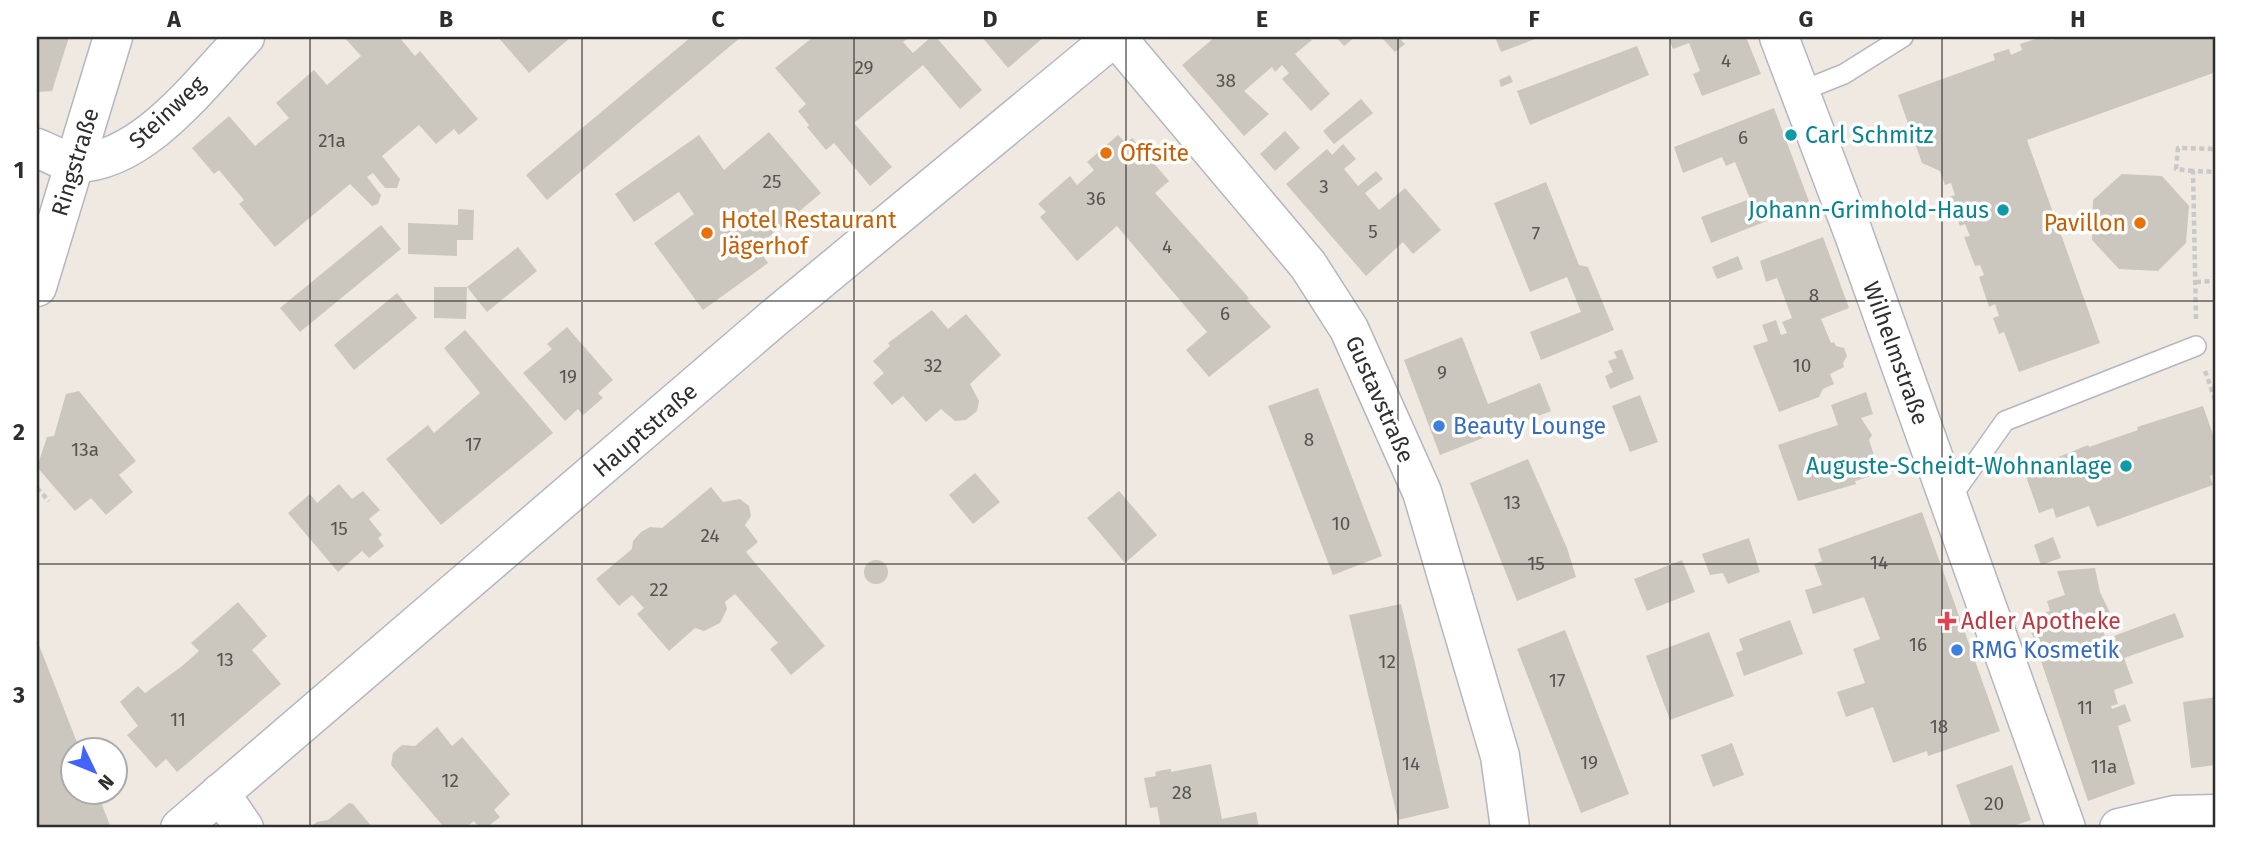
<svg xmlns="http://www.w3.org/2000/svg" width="2253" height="865" font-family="'Fira Sans',sans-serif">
<rect width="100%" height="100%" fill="#efe9e1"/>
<g fill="#cbc7bf">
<path d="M37,37H69L52,91L37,92Z"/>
<path d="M344,37H399L415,56L420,51L478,119L459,135L454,129L436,144L419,125L382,156L400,179L397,188H385L373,173L367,177L381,195L378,204L372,206L350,184L275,247L239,204L244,200L219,170L214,174L192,148L229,116L255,146L289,118L276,103L314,70L327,85L361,56Z"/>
<path d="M498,37H568L570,38L529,73Z"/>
<path d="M691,37H741L547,200L526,175Z"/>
<path d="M813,37H910L903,42L913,53L931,37H936L982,90L960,109L923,65L854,123L892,167L870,186L834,143L826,150L807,127L809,125L798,111L806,104L775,68Z"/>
<path d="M982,37H1044L1008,68Z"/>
<path d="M1215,37H1309L1312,40L1295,54L1330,94L1311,111L1282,79L1289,73L1282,65L1275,72L1272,67L1244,91L1269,114L1244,136L1182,65Z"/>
<path d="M1336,37H1355L1344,46Z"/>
<path d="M1381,37H1398L1405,44L1395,52Z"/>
<path d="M1495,37H1540L1501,52Z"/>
<path d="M1668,37H1746L1761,74L1702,96L1693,74L1700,71L1689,43L1673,49Z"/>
<path d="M2042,37H2050L2051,40L2060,37H2216V72L2027,140L2100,343L2019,372L2004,332L1999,334L1993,318L1999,316L1995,304L1989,307L1979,277L1984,275L1980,265L1975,266L1964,237L1970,236L1965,224L1960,226L1949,197L1955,195L1951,183L1945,185L1940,171L1922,163L1898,95L1995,60L1993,54L2009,49L2011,55L2022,50L2020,44Z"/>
<path d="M1637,46L1649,75L1530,125L1517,91Z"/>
<path d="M1510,75L1513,82L1501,87L1499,80Z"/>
<path d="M1361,99L1373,113L1334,144L1323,131Z"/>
<path d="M1774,108L1810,204L1711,243L1701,217L1750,199L1735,162L1726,166L1722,157L1683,173L1674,147Z"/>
<path d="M1285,131L1300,148L1275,171L1260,154Z"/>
<path d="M769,132L821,193L757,247L768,263L703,310L654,243L694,214L679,192L634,222L615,194L699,135L724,170Z"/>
<path d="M1118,135L1126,143L1132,138L1169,181L1155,193L1249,298L1247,300L1271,327L1209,377L1186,350L1207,332L1117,226L1077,261L1040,217L1046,212L1038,204L1070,176L1077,185L1094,170L1087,162Z"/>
<path d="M1343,144L1356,159L1344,169L1358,186L1376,171L1383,179L1365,193L1379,210L1405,188L1441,230L1413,254L1403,242L1366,276L1286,184L1327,149L1332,155Z"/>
<path d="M2122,174L2162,176L2189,206L2186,243L2158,271L2119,269L2092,240L2093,200Z"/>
<path d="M1546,182L1579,265L1588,267L1614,330L1541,360L1530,332L1581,312L1567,277L1530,292L1494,203Z"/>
<path d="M458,209L474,210L473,240H457V256L408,254V223L458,225Z"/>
<path d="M381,225L401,249L300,332L280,308Z"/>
<path d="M1823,237L1849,308L1821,319L1831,343L1834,342L1836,346L1844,348L1847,356L1843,363L1844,367L1830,374L1834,384L1823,389L1819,397L1779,412L1753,346L1768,341L1762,325L1776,320L1781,335L1787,333L1782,322L1792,318L1777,278L1766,282L1760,261Z"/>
<path d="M518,247L537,271L487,312L467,287Z"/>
<path d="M1738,256L1743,269L1717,279L1712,267Z"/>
<path d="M434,287H467L466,319L434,318Z"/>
<path d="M397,293L417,318L354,370L334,345Z"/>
<path d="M932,310L948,329L966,314L1001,355L970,384L979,401L977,411L966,420L955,421L941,409L926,422L903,396L892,405L873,383L884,373L873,361L890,346L888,343Z"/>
<path d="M567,327L613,380L598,393L603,398L583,415L578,409L565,421L523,373L552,349L547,344Z"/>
<path d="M465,330L553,433L441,525L386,459L428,425L434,433L480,393L444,348Z"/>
<path d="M1462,337L1488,404L1540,383L1551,411L1440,455L1404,360Z"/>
<path d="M1622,349L1634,379L1610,389L1605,376L1613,372L1608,361L1617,358L1614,352Z"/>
<path d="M1318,388L1382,556L1333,575L1268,406Z"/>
<path d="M79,391L136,461L119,475L133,492L106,515L91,498L75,511L37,467L47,437L54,436L66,394Z"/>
<path d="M1866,392L1873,414L1861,418L1872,435L1869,440L1880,473L1855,481L1856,484L1798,501L1778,445L1838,425L1831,405Z"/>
<path d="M1640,395L1658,442L1630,452L1612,406Z"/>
<path d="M2203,406L2216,443V474L2210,476L2213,485L2097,527L2089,506L2056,518L2053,508L2039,513L2024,471L2088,445L2089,447L2138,430L2137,427Z"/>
<path d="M1528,459L1567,548L1576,577L1517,601L1470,483Z"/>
<path d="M975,473L1000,502L973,524L949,495Z"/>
<path d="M339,484L352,499L363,491L380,510L369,519L382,535L378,538L384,546L369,558L362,551L338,572L288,513L310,494L317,503Z"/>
<path d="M711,487L723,502L740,499L749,506L751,516L745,525L758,542L746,552L825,646L791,675L770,649L778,643L735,594L725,602L727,609L720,623L704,631L695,628L669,651L637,614L644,608L632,595L619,606L596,579L632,549L633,541L641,532L650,527L662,528Z"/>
<path d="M1119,491L1157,535L1125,563L1087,518Z"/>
<path d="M1922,512L2000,731L1940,752L1928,756L1927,751L1893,763L1873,707L1846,717L1837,692L1865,683L1853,649L1880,639L1864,597L1813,614L1805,590L1822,585L1814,564L1822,561L1818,549Z"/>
<path d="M2053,537L2061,558L2041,565L2034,545Z"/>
<path d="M1749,538L1760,572L1728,584L1723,573L1710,575L1702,554Z"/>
<circle cx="876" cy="572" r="12"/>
<path d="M1682,560L1695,592L1647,611L1634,579Z"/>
<path d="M2095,568L2100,592L2112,617L2100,622L2106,639L2175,613L2184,637L2124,658L2133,683L2114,690L2118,704L2111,706L2112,709L2125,704L2131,721L2118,726L2135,784L2088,801L2027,619L2050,611L2047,601L2065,595L2057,571Z"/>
<path d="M238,602L267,636L252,650L281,684L177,772L166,759L156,768L127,735L138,726L120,702L138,686L145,693L181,667L199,651L191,643Z"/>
<path d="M1401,604L1449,808L1398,820L1349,615Z"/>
<path d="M1790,620L1803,654L1744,676L1736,653L1743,650L1739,639Z"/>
<path d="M1565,630L1629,794L1581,813L1517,649Z"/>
<path d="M1709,632L1734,696L1670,720L1646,656Z"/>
<path d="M37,640L80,750H74V792H97L111,828H37Z"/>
<path d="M2216,697V765L2191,768L2183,702Z"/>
<path d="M437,727L452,746L462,737L510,794L494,810L500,817L486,828H480L474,821L465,828L443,826L391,765L393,753L402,745L415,746Z"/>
<path d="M1732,743L1744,775L1713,787L1701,755Z"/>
<path d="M1211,764L1222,819L1256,812L1259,828H1161L1157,807L1150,808L1144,778L1156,776L1155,772L1163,770L1171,769V772Z"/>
<path d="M2012,765L2031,820L2007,828H1972L1956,785Z"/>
<path d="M349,803L353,804L373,828H309L317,822L328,820Z"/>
</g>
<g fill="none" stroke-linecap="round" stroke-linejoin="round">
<defs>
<g id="service">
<path d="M1799,92L1844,74L1903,37"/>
<path d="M1949,500L2005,421L2196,346"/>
</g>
<g id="minor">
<path d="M1116,37L1308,265L1349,329L1422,492L1500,756L1510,828"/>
<path d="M1779,37L1853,232L2066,828"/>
<path d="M37,148C48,152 65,163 77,163C145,161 201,82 245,37"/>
<path d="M220,793L244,828"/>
<path d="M180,828L774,318L1114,37"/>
<path d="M2119,828L2175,815L2216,814"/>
</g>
<path id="secondary" d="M37,287L113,37"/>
</defs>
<use href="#service" stroke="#b4b7c1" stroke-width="22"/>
<use href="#minor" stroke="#b4b7c1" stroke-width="41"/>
<use href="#secondary" stroke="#b4b7c1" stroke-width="41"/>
<g stroke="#c9c9c9" stroke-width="4.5" stroke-dasharray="5 3.5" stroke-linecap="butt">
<path d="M2193,171L2176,169L2178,148L2216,149"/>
<path d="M2196,282L2216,281"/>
<path d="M2196,319L2193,171L2216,172"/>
<path d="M2205,371L2216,402"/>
<path d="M37,488L49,501"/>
</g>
<use href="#service" stroke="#fff" stroke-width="19"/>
<use href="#minor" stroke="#fff" stroke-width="38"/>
<use href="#secondary" stroke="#fff" stroke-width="38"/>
</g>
<path fill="none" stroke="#2e2e2e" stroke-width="2" stroke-opacity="0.55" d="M310,37V828M582,37V828M854,37V828M1126,37V828M1398,37V828M1670,37V828M1942,37V828M37,301H2216M37,564H2216"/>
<g fill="#0f9aa8" stroke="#fff" stroke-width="2.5">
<circle cx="1791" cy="135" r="7"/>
<circle cx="2003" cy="210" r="7"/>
<circle cx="2126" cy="466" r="7"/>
</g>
<g fill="#e8710a" stroke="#fff" stroke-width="2.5">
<circle cx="1106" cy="153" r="7"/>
<circle cx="2140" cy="223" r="7"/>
<circle cx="707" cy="233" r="7"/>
</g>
<g fill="#3f7fe0" stroke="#fff" stroke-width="2.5">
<circle cx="1439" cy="426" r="7"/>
<circle cx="1957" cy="650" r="7"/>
</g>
<path fill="#e0444e" stroke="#fff" stroke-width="2.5" d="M1943.5 610.5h7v7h7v7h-7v7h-7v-7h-7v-7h7z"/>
<g text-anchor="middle" stroke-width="7" stroke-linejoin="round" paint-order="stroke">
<g font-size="19" fill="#555452">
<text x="1726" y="67">4</text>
<text x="864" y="74">29</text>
<text x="1226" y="87">38</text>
<text x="1743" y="144">6</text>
<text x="332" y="147">21a</text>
<text x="772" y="188">25</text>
<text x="1324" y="193">3</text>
<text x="1096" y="205">36</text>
<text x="1373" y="238">5</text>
<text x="1536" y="240">7</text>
<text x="1167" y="253">4</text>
<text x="1814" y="302">8</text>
<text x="1225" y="320">6</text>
<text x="933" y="372">32</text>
<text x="1802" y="372">10</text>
<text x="1442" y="379">9</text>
<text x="568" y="383">19</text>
<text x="1309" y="446">8</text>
<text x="473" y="451">17</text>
<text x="85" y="456">13a</text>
<text x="1512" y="509">13</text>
<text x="1341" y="530">10</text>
<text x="339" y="535">15</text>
<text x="710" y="542">24</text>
<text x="1879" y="569">14</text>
<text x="1536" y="570">15</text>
<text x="659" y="596">22</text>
<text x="1918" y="651">16</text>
<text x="225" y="666">13</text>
<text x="1387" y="668">12</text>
<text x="1557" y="687">17</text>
<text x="2085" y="714">11</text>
<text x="178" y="726">11</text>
<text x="1939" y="733">18</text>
<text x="1589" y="769">19</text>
<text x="1411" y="770">14</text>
<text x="2104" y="773">11a</text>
<text x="450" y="787">12</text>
<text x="1182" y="799">28</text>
<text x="1994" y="810">20</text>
</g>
<g font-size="23" fill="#2e2e2e" stroke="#fff">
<text transform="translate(167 112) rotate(-43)" y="8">Steinweg</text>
<text transform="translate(75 162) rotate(-73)" y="8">Ringstraße</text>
<text transform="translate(1896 353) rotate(70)" y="8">Wilhelmstraße</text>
<text transform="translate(1380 399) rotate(66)" y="8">Gustavstraße</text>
<text transform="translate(645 430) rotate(-41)" y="8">Hauptstraße</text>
</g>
<g font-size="23" fill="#0d838f" stroke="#fff" text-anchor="end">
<text x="1805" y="143" text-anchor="start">Carl Schmitz</text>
<text x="1989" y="218">Johann-Grimhold-Haus</text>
<text x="2112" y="474">Auguste-Scheidt-Wohnanlage</text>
</g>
<g font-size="23" fill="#c56008" stroke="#fff" text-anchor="start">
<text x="1120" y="161">Offsite</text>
<text x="721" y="228">Hotel Restaurant<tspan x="721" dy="26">Jägerhof</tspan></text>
<text x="2126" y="231" text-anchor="end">Pavillon</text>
</g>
<g font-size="23" fill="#366cbe" stroke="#fff" text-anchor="start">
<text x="1453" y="434">Beauty Lounge</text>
<text x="1971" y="658">RMG Kosmetik</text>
</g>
<g font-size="23" fill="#be3a42" stroke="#fff" text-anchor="start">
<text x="1961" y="629">Adler Apotheke</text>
</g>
</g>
<rect width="2253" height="865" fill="none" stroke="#ffffff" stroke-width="77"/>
<g transform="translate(94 771) rotate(133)"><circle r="33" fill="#ffffff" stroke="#ababab" stroke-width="2"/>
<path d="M0-5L12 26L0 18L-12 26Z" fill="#4264fb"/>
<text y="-10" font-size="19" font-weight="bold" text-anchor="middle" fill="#2e2e2e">N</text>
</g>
<rect x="38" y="38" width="2176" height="788" fill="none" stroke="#2e2e2e" stroke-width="2.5"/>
<g font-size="23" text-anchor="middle" font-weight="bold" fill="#2e2e2e">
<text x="174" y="27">A</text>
<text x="446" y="27">B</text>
<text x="718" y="27">C</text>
<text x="990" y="27">D</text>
<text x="1262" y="27">E</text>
<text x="1534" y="27">F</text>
<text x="1806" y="27">G</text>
<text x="2078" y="27">H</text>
<text x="19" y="178">1</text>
<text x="19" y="440">2</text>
<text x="19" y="703">3</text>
</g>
</svg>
